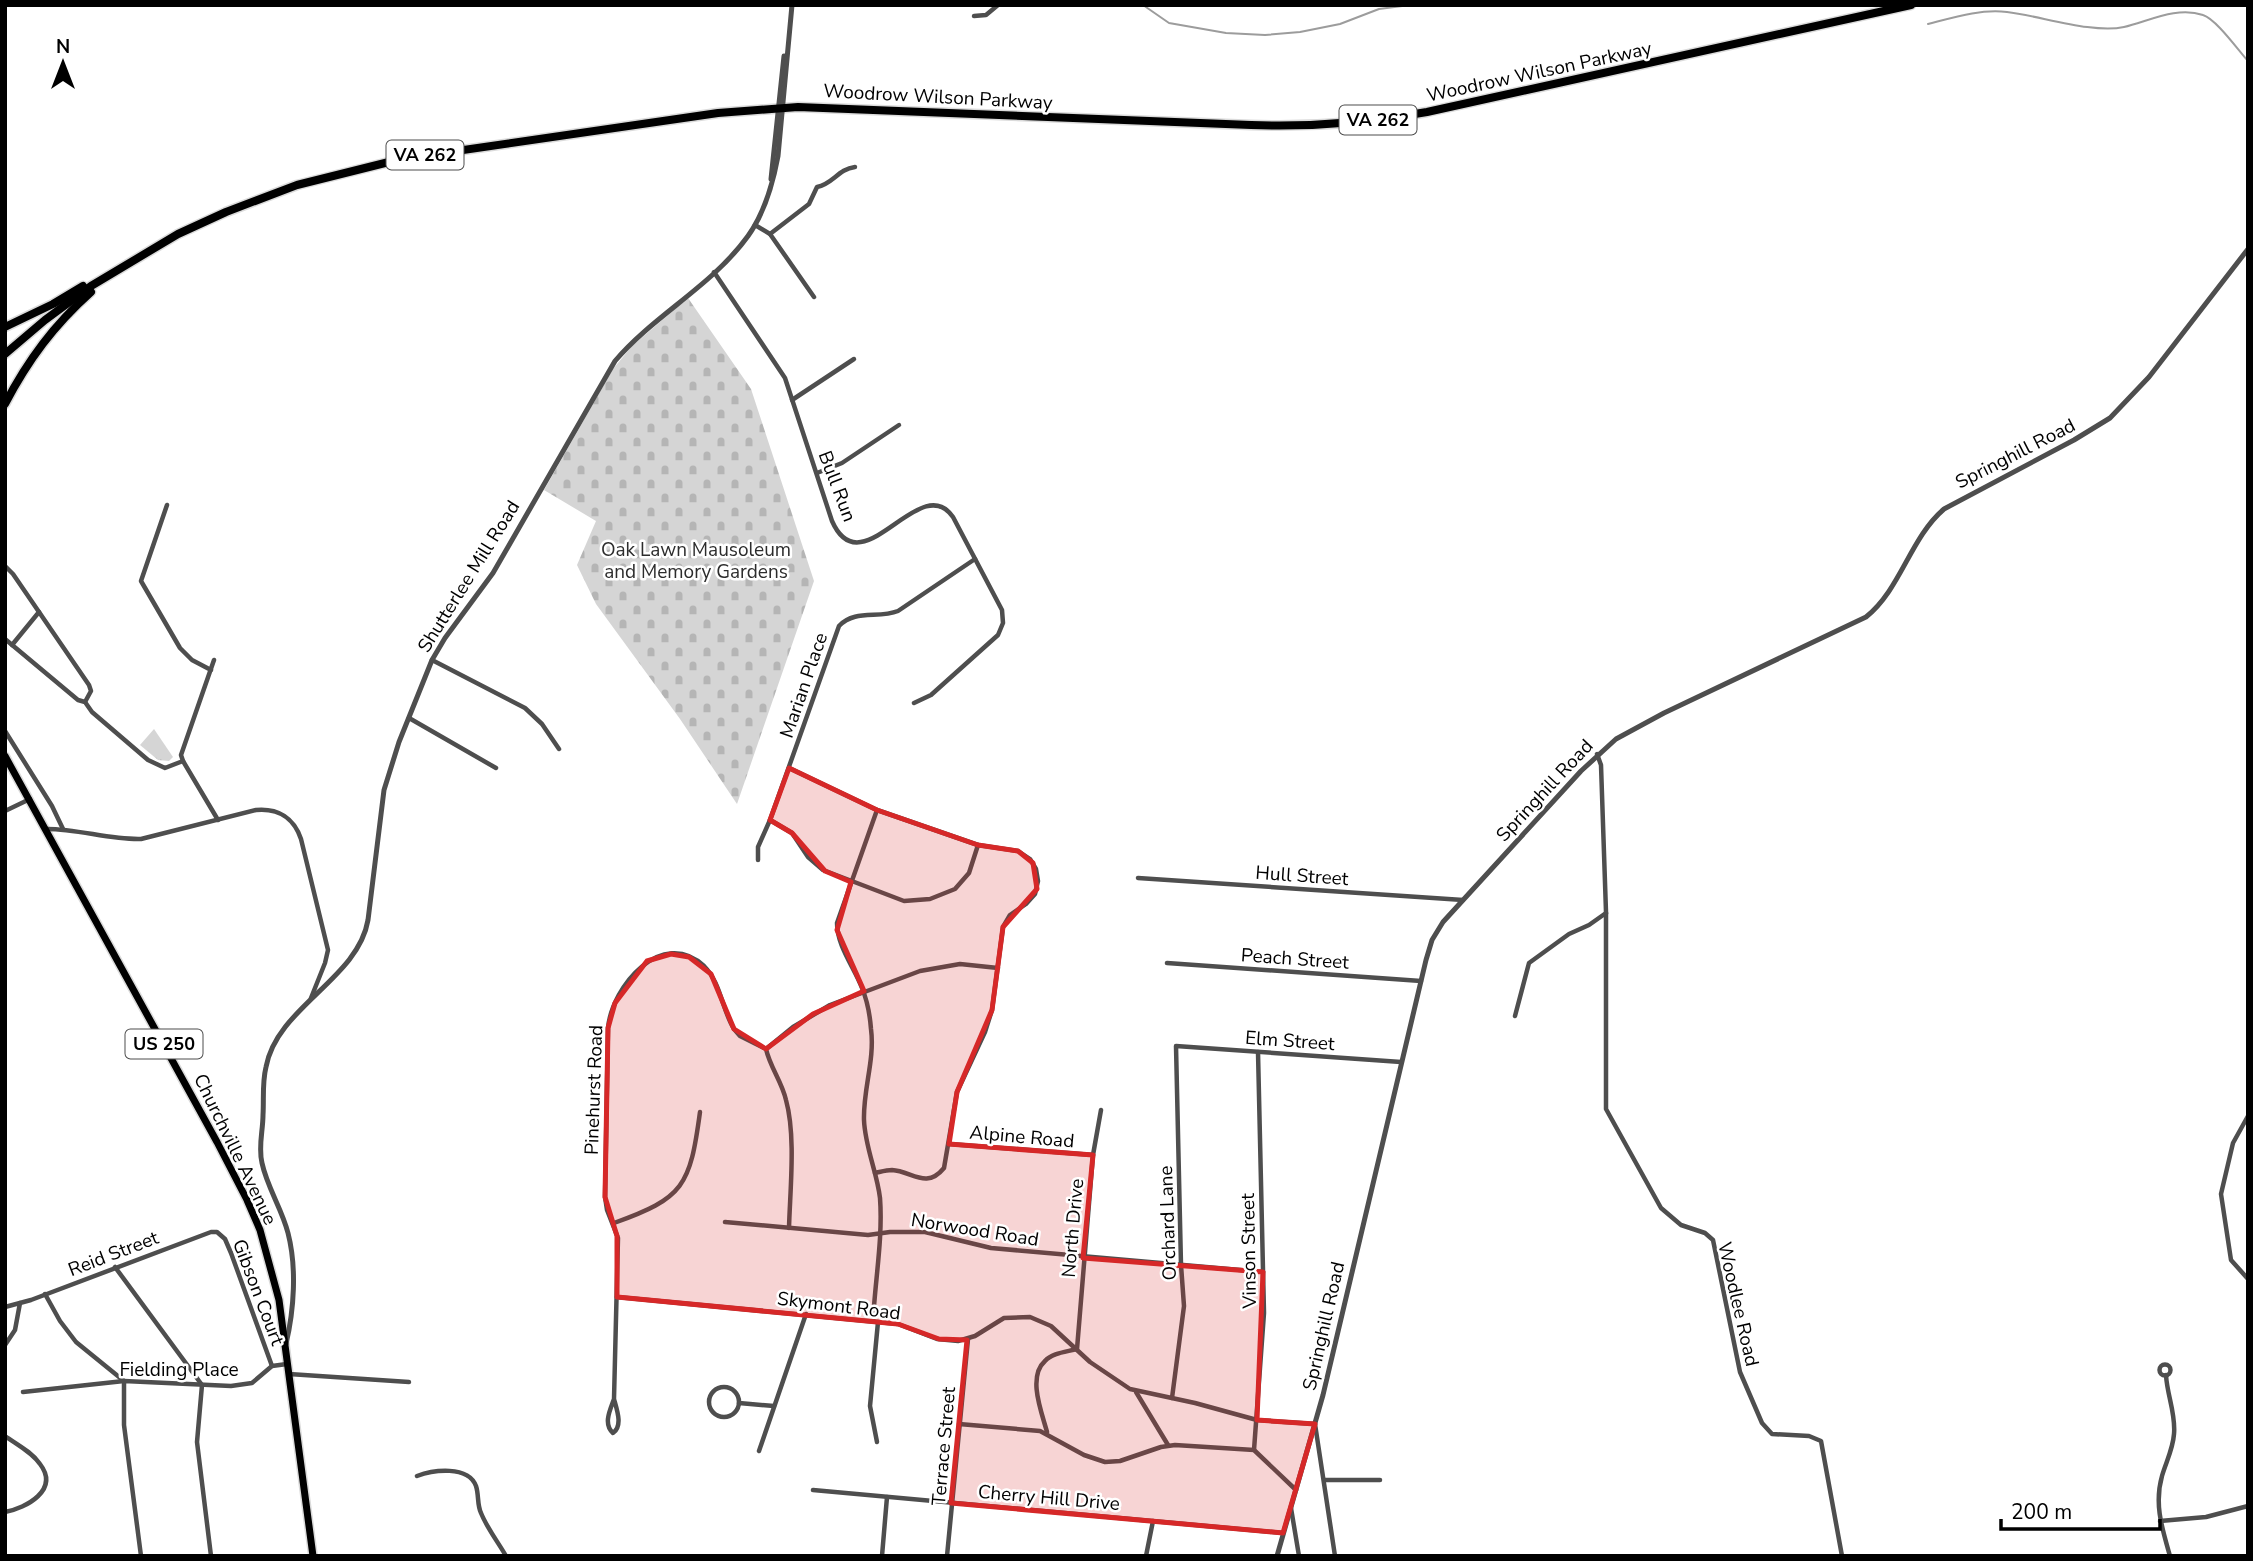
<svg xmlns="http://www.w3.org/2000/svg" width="2253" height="1561" font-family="'Nunito Sans',sans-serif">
<defs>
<pattern id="grass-tufts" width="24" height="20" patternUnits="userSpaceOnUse" patternTransform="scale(1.75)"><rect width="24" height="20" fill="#d5d5d5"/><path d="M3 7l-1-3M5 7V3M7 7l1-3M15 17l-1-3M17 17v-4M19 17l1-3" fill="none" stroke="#b5b5b5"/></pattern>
<pattern id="cemetery-stones" width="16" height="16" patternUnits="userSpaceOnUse" patternTransform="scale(1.75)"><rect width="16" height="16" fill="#d5d5d5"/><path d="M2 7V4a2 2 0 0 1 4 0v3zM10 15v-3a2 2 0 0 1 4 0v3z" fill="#b5b5b5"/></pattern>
</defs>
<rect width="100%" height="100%" fill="#fff"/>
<path fill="url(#grass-tufts)" d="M154,729L173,757L169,761L158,760L140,745Z"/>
<path fill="url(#cemetery-stones)" d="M688,298L751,389L814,581L737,804L680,719L596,604L577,565L596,521L544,490L613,369L632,346Z"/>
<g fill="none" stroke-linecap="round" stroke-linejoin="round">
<g stroke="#9c9c9c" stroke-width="2">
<path d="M1143,5L1169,23L1226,33L1265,35L1300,32L1340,24L1379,9L1410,5"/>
<path d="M1928,24C1955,17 1980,9 2007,12C2041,16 2093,34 2124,27C2149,21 2177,6 2203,15C2216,19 2238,50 2248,61"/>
</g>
<defs>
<path id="primary" d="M5,756L217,1142L247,1200L260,1230L279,1300L313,1556"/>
<g id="trunk">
<path d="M5,327L53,304L83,286"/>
<path d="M5,354L45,320L91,286L178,234L226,212L297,185L401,159L718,113L798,107L1251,125C1311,127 1368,123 1427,112L1911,5"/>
<path d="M5,404C28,360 54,325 91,292"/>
</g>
</defs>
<use href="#primary" stroke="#dbdbdb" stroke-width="10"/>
<use href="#trunk" stroke="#dbdbdb" stroke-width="11"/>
<g stroke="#4e4e4e" stroke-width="4.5">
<path d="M974,16L986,15L998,5"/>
<path d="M755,225L770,234L814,297"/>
<path d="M770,234L809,204L817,187C833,184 838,169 855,167"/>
<path d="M714,272L785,378L832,521C862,589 920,469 953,517L1002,610L1003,623L998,635L931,695L914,703"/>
<path d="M792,400L854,359"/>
<path d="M817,473L842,463L899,425"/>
<path d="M167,505L141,581L180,648L192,660L211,670"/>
<path d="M5,566L13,574L89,685L91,691L85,702"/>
<path d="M5,639L78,700L85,702L92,712L148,760L165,768L183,761"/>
<path d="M12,645L39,612"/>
<path d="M214,660L181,755L183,761L218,820"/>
<path d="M432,660L525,708L542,724L559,749"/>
<path d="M409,718L496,768"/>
<path d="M5,731L52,806L63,829"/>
<path d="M1597,754L1601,765L1606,912V1109L1661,1208L1681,1225L1705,1233L1713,1240L1740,1372L1762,1423L1772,1434L1809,1436L1821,1441L1842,1556"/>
<path d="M789,768L877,810L978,845L1018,851L1030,859L1036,869L1038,881L1035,894L1026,904L1010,915L1003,927L992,1010L985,1032L957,1092L944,1168C926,1190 912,1171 892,1170C886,1170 880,1172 875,1173"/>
<path d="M5,811L30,799"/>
<path d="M770,820L792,833L808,857L823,870L904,901L930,899L955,889L969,873L978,845"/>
<path d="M47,829C79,829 110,840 141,839L256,810C278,808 294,818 301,839L328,950L325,963L311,998"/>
<path d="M758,860V847L770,820L839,626C855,609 878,619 898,611L975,559"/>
<path d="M1138,878L1463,900"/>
<path d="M1167,963L1421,981"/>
<path d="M1515,1016L1529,963L1569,934L1589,925L1606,913"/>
<path d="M766,1049L793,1027L830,1005L920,971L960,964L998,968"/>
<path d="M766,1049C770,1067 782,1082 786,1100C796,1136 790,1190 789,1228"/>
<path d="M2248,1116L2233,1143L2221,1194L2231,1260L2248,1279"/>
<path d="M949,1144L1093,1155"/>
<path d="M725,1222L868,1235L890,1232H925L991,1248L1263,1272"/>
<path d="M614,1223C684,1198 690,1186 700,1112"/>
<path d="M115,1267L202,1385L197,1442L211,1556"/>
<path d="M45,1294L60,1321L76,1342L124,1381V1425L141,1556"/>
<path d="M617,1297L898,1324L937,1339L958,1341L975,1336L1004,1318L1030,1317L1051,1326L1090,1362L1130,1389L1195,1403L1257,1420L1315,1424L1335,1556"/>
<path d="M5,1307L31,1300L211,1232H217L225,1239L231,1253L272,1366"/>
<path d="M873,1321C875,1281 883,1238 880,1198C877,1172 865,1147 864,1120C863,1089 875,1060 871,1029C870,1016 867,1000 862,988C854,967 837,946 837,923L877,810"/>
<path d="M5,1345L15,1330L20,1303"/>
<circle cx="2165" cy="1370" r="5.5"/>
<path d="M289,1374L409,1382"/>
<path d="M2166,1375C2167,1395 2176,1414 2174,1434C2173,1449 2166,1462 2162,1476C2154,1504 2162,1528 2170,1556"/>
<circle cx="724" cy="1402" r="15"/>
<path d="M23,1392L124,1381L231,1386L252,1383L272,1366L287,1364"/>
<path d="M1136,1392L1168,1445"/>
<path d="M1172,1398L1184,1306L1181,1265L1176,1046L1401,1062"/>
<path d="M614,1399C610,1410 603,1424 613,1433C623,1426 617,1410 614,1399L618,1238L607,1210L605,1197L608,1028C612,986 662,927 704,966C721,983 722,1010 734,1029L740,1036L766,1049"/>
<path d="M739,1403L774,1406"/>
<path d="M959,1424L1040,1431L1084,1455L1105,1462L1120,1461L1161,1447L1175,1445L1254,1450L1296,1490"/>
<path d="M1047,1432C1042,1413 1027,1377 1045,1361C1052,1353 1066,1352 1077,1349L1093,1155L1101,1110"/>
<path d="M5,1436C16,1444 32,1452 40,1464C60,1490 26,1508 5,1512"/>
<path d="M877,1442L870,1406L878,1322"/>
<path d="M1254,1450L1264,1313L1258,1052"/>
<path d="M759,1451L806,1314"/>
<path d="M417,1476C433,1470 468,1465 476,1486C479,1495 477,1505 481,1513C487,1528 498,1542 506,1556"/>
<path d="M1325,1480H1380"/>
<path d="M813,1490L1283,1533"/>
<path d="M1291,1508L1299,1556"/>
<path d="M2160,1521L2206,1517L2248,1506"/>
<path d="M882,1556L887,1497"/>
<path d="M947,1556L968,1339"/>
<path d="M1146,1556L1153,1521"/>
</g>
<g stroke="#4e4e4e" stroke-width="5">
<path d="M771,179L784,56"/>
<path d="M286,1344C294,1310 297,1268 288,1233C282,1209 267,1187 262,1163C258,1147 263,1131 263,1115C264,1099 262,1083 266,1067C277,1007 358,979 368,920L384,790L399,742L432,660L445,638L493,573L615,361C654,315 712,286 748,236C764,214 773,183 778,156L792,5"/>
<path d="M1277,1556L1323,1395L1426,960L1432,940L1443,922L1581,771L1616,739L1664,713L1866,617C1901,589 1910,538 1944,509L2074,440L2110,418L2149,377L2248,249"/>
</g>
<use href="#primary" stroke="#000" stroke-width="7"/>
<use href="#trunk" stroke="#000" stroke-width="8"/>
</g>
<path fill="#d62828" fill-opacity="0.2" stroke="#d62828" stroke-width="5" stroke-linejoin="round" d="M789,768L877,810L978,845L1018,851L1033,863L1037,889L1003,927L992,1010L957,1092L949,1144L1093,1155L1083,1258L1263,1272L1257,1420L1315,1424L1283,1533L951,1503L967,1340L939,1339L898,1324L617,1297V1236L605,1197L608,1028L615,1003L647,961L671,954L689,957L711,974L734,1029L766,1049L813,1014L864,991L837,930L851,882L825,871L792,833L770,820Z"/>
<g text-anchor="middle" stroke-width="5" stroke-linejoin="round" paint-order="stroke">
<g fill="#fff" stroke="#4c4c4c" stroke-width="2">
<rect x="1339.5" y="105.5" width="77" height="29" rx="5"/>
<rect x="386.5" y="140.5" width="77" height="29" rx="5"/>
<rect x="125.5" y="1029.5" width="77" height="29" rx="5"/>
</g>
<g font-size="18" font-weight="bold" fill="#000">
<text x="1378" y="126">VA 262</text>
<text x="425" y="161">VA 262</text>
<text x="164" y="1050">US 250</text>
</g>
<g font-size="19" fill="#000" stroke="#fff">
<text transform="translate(1539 71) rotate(-12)" y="7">Woodrow Wilson Parkway</text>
<text transform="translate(938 96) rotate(3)" y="7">Woodrow Wilson Parkway</text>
<text transform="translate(2015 453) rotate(-27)" y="7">Springhill Road</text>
<text transform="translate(838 486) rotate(69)" y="7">Bull Run</text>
<text transform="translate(468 576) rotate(-58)" y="7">Shutterlee Mill Road</text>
<text transform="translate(803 685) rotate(-71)" y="7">Marian Place</text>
<text transform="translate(1544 790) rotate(-47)" y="7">Springhill Road</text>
<text transform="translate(1302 875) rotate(4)" y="7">Hull Street</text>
<text transform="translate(1295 958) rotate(4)" y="7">Peach Street</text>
<text transform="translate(1290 1040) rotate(4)" y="7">Elm Street</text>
<text transform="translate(593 1090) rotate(-88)" y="7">Pinehurst Road</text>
<text transform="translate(1022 1136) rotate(5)" y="7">Alpine Road</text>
<text transform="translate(236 1149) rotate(64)" y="7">Churchville Avenue</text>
<text transform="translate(1167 1223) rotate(-92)" y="7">Orchard Lane</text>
<text transform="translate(1072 1228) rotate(-85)" y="7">North Drive</text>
<text transform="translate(975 1229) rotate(9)" y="7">Norwood Road</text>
<text transform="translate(1248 1251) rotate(-91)" y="7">Vinson Street</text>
<text transform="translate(113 1253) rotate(-21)" y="7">Reid Street</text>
<text transform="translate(259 1292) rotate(69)" y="7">Gibson Court</text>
<text transform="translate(1739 1304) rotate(77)" y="7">Woodlee Road</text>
<text transform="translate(839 1305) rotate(7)" y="7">Skymont Road</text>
<text transform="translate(1323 1326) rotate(-77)" y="7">Springhill Road</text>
<text x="179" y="1376">Fielding Place</text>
<text transform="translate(943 1446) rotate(-85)" y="7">Terrace Street</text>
<text transform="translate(1049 1497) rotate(5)" y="7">Cherry Hill Drive</text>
</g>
<g font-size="19" fill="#2c2c2c" stroke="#fff">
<text x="696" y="556">Oak Lawn Mausoleum<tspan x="696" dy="22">and Memory Gardens</tspan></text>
</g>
</g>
<rect width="2253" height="1561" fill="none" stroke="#000000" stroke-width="14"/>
<g transform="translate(63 63)" stroke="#ffffff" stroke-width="5" paint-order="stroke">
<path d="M0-5L12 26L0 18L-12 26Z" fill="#000000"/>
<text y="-10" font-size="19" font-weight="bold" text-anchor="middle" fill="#000000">N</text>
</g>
<path d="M2001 1519v10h159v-10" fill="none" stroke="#000000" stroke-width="3.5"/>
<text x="2011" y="1519" font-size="21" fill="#000000" stroke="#ffffff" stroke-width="5" paint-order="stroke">200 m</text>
</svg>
